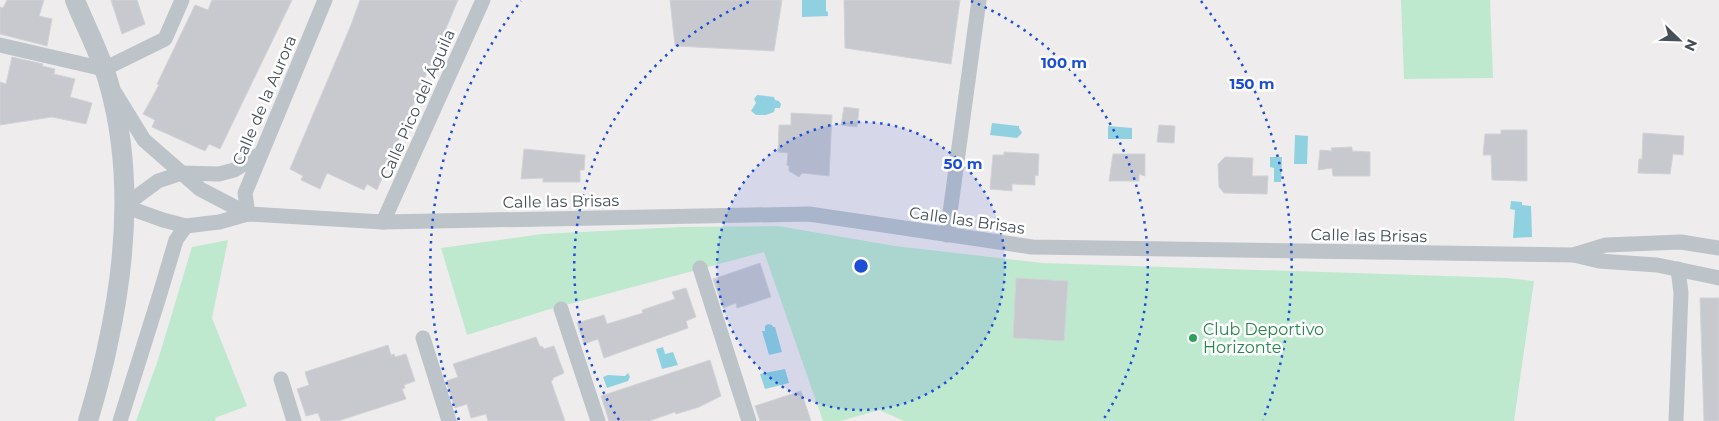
<svg xmlns="http://www.w3.org/2000/svg" width="1719" height="421" font-family="Montserrat,sans-serif">
<rect width="100%" height="100%" fill="#efeced"/>
<g fill="#bfe9cf">
<path d="M1401,0H1490L1493,78L1404,79Z"/>
<path d="M778,226L895,246L1043,263L1507,278L1534,281L1514,421H904L879,410L841,421H823L764,252L547,310L467,335L441,248L542,234L679,227Z"/>
<path d="M228,240L212,318L247,406L215,418L216,421H136L158,360L192,247Z"/>
</g>
<g fill="#90d1e1">
<path d="M802,0H826V11L828,12V16L802,17Z"/>
<path d="M757,95L774,97L775,100L779,101L781,104L780,108H775L774,112L766,115H756L751,111L756,103L754,99Z"/>
<path d="M992,123L1019,126V128L1022,133L1017,138L990,135Z"/>
<path d="M1108,126L1132,128V139H1108Z"/>
<path d="M1295,135L1308,136L1307,164H1294Z"/>
<path d="M1270,157H1282L1281,182H1274V168L1270,167Z"/>
<path d="M1511,201L1522,202V205L1531,206L1532,237L1513,238L1515,210L1510,209Z"/>
<path d="M768,324L772,325L773,327H775L782,352L769,355L762,331H765V326Z"/>
<path d="M663,347L665,354L673,352L678,365L662,369L656,349Z"/>
<path d="M785,369L789,383L765,389L760,374Z"/>
<path d="M628,373L630,377L628,381L607,388L603,377L608,375L625,376Z"/>
</g>
<g fill="#c7c9cf" stroke="#d1d3d7">
<path d="M7,0H44L39,16L52,19L47,46L0,34V7L3,8Z"/>
<path d="M111,0H137L145,24L122,34Z"/>
<path d="M212,0H292L220,149L209,144L205,151L152,127L155,120L143,114L159,85L157,84L195,5L208,10Z"/>
<path d="M360,0H458L377,190L367,184L364,190L327,173L320,189L301,180L303,176L290,169L351,25Z"/>
<path d="M670,0H782L774,51L675,46Z"/>
<path d="M844,0H960L951,64L845,48Z"/>
<path d="M12,57L43,64L42,66L55,69L54,74L75,79L70,97L92,103L86,124L52,117L0,125V82L6,84Z"/>
<path d="M844,107L859,109L857,127L841,125Z"/>
<path d="M791,113L832,115L829,176L802,173L799,177L789,171V166L787,165L788,153L778,152L779,125H791Z"/>
<path d="M1159,125L1175,126L1174,143L1157,142Z"/>
<path d="M1501,130H1527V181L1492,180L1491,155H1483L1485,134H1501Z"/>
<path d="M1643,133L1684,136L1683,155L1673,154L1670,174L1638,173L1639,159H1642Z"/>
<path d="M1352,147V151L1370,152V176H1333L1332,168L1318,170L1320,150L1332,151L1331,148Z"/>
<path d="M524,149L585,155L584,170H580V182H543V178L521,179Z"/>
<path d="M1004,152L1039,154L1038,176L1035,175V185L1012,184V191L990,189L993,155H1004Z"/>
<path d="M1113,154H1145V176L1139,174V181H1109Z"/>
<path d="M1225,157L1253,158L1252,176H1268L1267,194L1224,193L1219,187L1218,164Z"/>
<path d="M760,263L771,297L737,308L736,303L723,308L713,279Z"/>
<path d="M1016,278L1068,281L1064,341L1013,338Z"/>
<path d="M686,288L696,317L686,321L688,328L604,358L598,339L584,344L577,323L604,315L607,324L643,313L642,310L675,299L672,292Z"/>
<path d="M1700,298H1719V421H1704Z"/>
<path d="M536,337L540,347L542,346L544,349L554,346L564,373L553,378V380L551,381L565,421H488L486,414L471,418L467,404L455,408L446,381L458,377L453,364Z"/>
<path d="M388,345L391,355L394,354L395,357L406,354L415,381L404,385L405,388L402,389L406,399L338,421H321L318,413L306,416L297,389L309,385L305,372Z"/>
<path d="M710,360L721,396L699,407L676,414L675,412L649,421H609L601,396Z"/>
<path d="M801,391L811,421H760L755,406Z"/>
</g>
<g fill="none" stroke-linecap="round" stroke-linejoin="round">
<g stroke="#bcc4ca" stroke-width="15">
<path d="M0,45L104,69L165,39L182,0"/>
<path d="M115,93L144,140L200,189L248,214"/>
<path d="M124,206L163,220L186,226L219,222L248,214L383,222L809,214L1032,247L1506,254L1573,255L1606,245L1681,242L1719,248"/>
<path d="M124,206L158,181L182,173L219,174L234,170L260,154"/>
<path d="M248,214L245,193L325,0"/>
<path d="M383,222L483,0"/>
<path d="M947,235L979,0"/>
<path d="M1574,255L1599,261L1657,265L1719,278"/>
<path d="M700,268L749,421"/>
<path d="M561,309L598,421"/>
<path d="M423,338L449,421"/>
<path d="M281,379L294,421"/>
<path d="M120,421L159,297L176,240L186,226"/>
<path d="M1676,421L1681,293L1678,269"/>
</g>
<path stroke="#bcc4ca" stroke-width="20" d="M75,0C86,28 101,55 109,84C133,169 126,263 107,348C102,372 95,397 88,421"/>
</g>
<circle cx="861" cy="266" r="144" fill="#1d4ed8" fill-opacity=".12"/>
<g fill="none" stroke="#1d4ed8" stroke-width="2.5" stroke-dasharray="2.5 5">
<circle cx="861" cy="266" r="144"/>
<path d="M619 420A287 287 0 0 1 751 1M971 1A287 287 0 0 1 1103 420"/>
<path d="M459 420A431 431 0 0 1 521 1M1201 1A431 431 0 0 1 1263 420"/>
</g>
<circle fill="#2e9e5b" stroke="#fff" stroke-width="2" cx="1193" cy="338" r="5"/>
<g text-anchor="middle" stroke-width="5" stroke-linejoin="round" paint-order="stroke">
<g font-size="16" fill="#475058" stroke="#fff">
<text transform="translate(264 100) rotate(-67)" y="6">Calle de la Aurora</text>
<text transform="translate(417 104) rotate(-66)" y="6">Calle Pico del Águila</text>
<text transform="translate(561 201) rotate(-1)" y="6">Calle las Brisas</text>
<text transform="translate(967 220) rotate(8)" y="6">Calle las Brisas</text>
<text transform="translate(1369 235) rotate(1)" y="6">Calle las Brisas</text>
</g>
<g font-size="16" fill="#27864d" stroke="#fff" text-anchor="start">
<text x="1203" y="335">Club Deportivo<tspan x="1203" dy="18">Horizonte</tspan></text>
</g>
</g>
<circle cx="861" cy="266" r="8" fill="#1d4ed8" stroke="#fff" stroke-width="2.5"/>
<g font-size="15" text-anchor="middle" font-weight="bold" fill="#1d4ed8" stroke="#fff" stroke-width="5" stroke-linejoin="round" paint-order="stroke">
<text x="1064" y="68">100 m</text>
<text x="1252" y="89">150 m</text>
<text x="963" y="169">50 m</text>
</g>
<g transform="translate(1679 40) rotate(113)" stroke="#ffffff" stroke-width="4" paint-order="stroke">
<path d="M0-4L9 19L0 12L-9 19Z" fill="#475058"/>
<text y="-8" font-size="14" font-weight="bold" text-anchor="middle" fill="#475058">N</text>
</g>
</svg>
